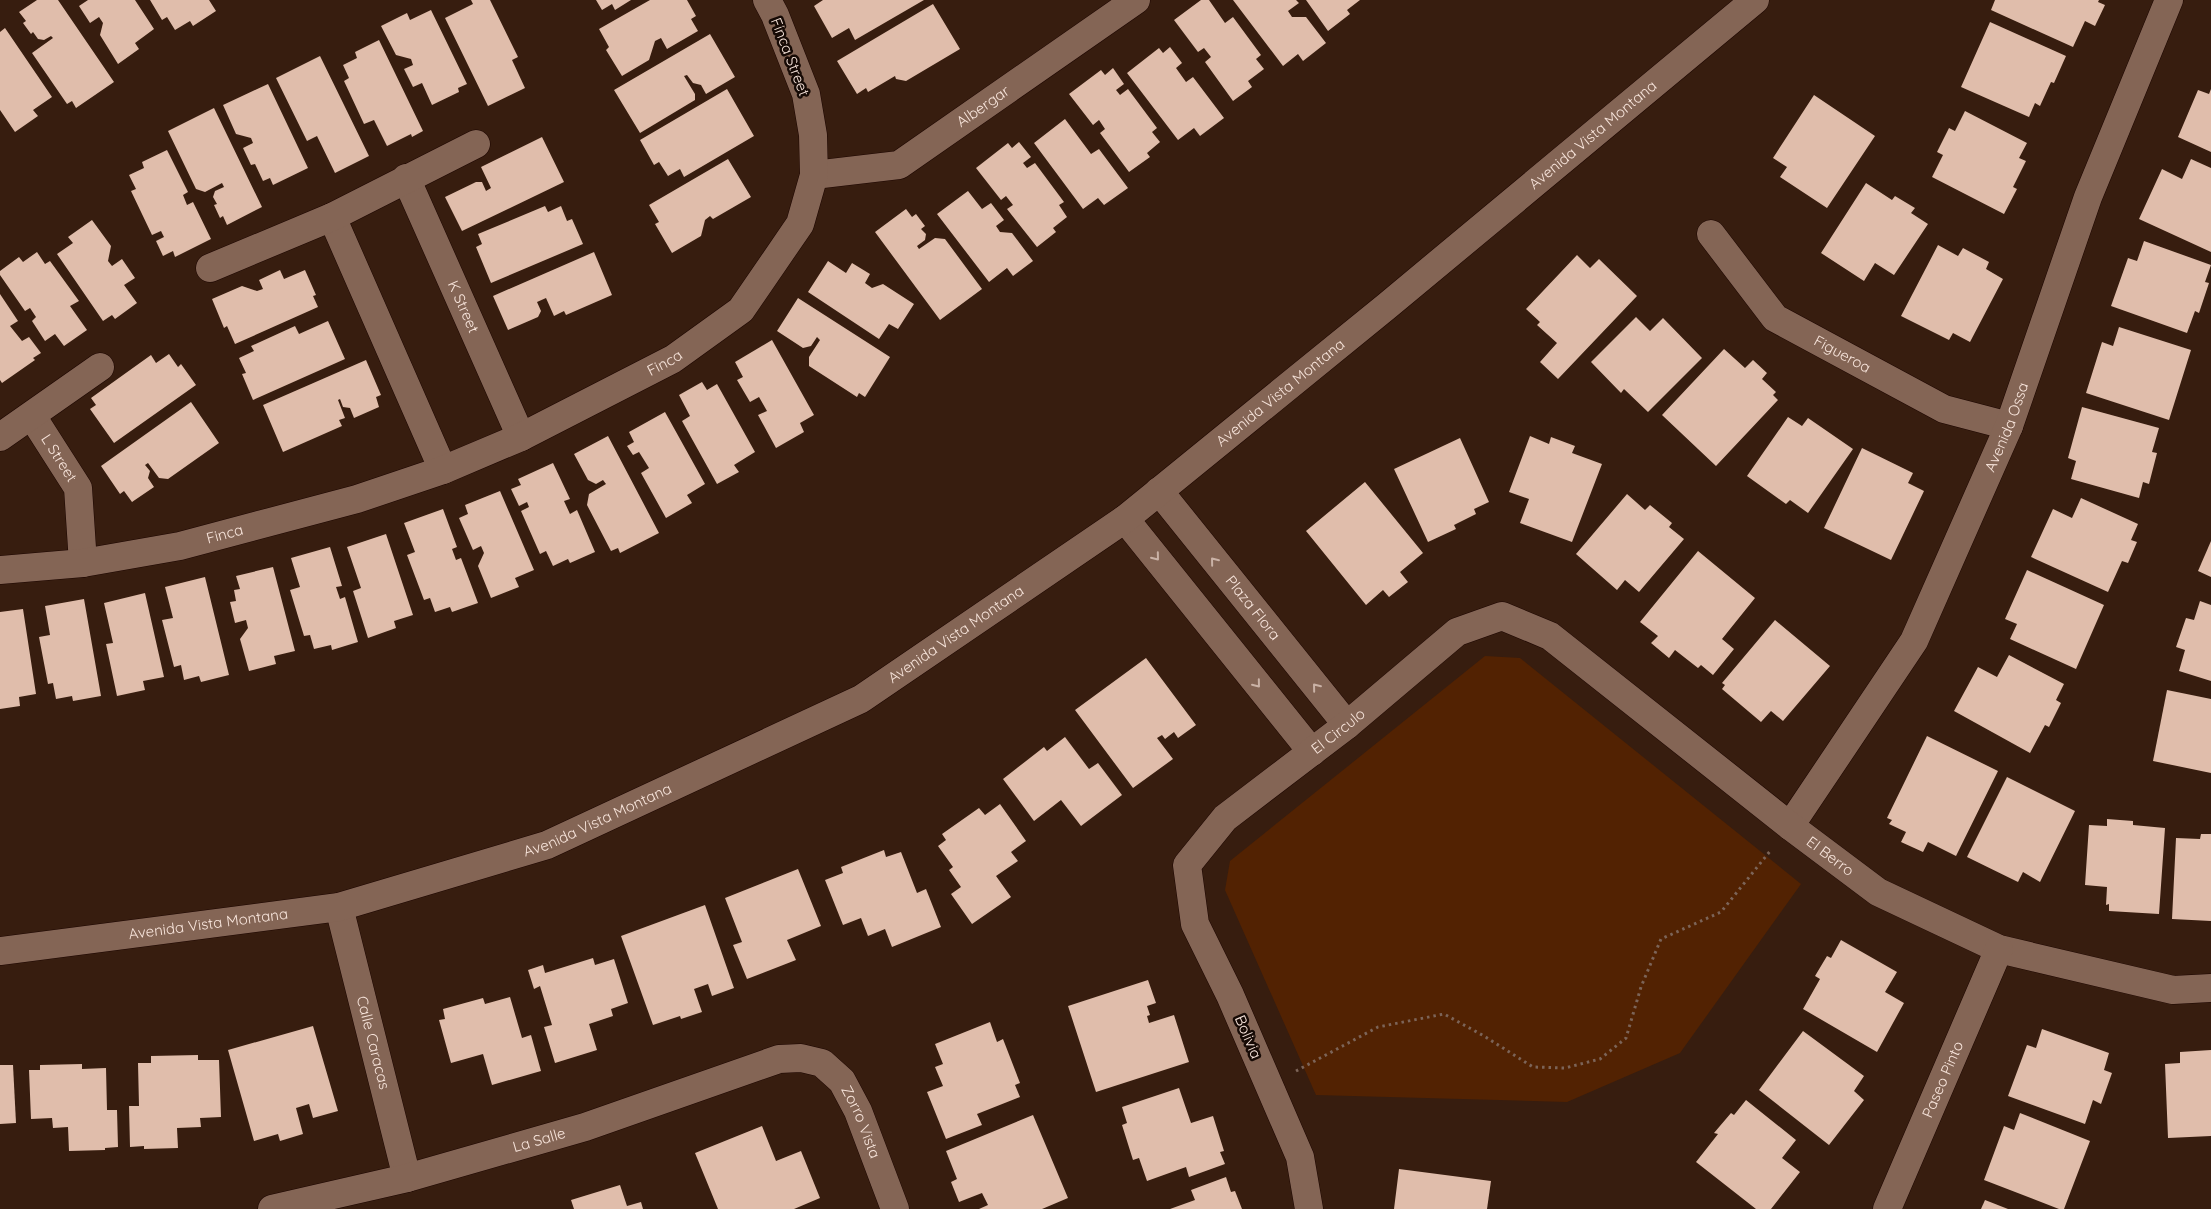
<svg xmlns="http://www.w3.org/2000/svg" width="2211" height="1209" font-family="Quicksand,sans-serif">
<rect width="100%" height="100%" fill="#371d0f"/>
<path fill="#522202" d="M1485,656L1520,658L1801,884L1680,1053L1567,1102L1316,1095L1225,890L1230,861Z"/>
<g fill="#e0bdab">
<path d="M37,0H58L114,82L76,108L72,101L67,104L32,53L53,38L51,36L44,40L38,39L33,32L31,34L23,23L26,21L19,12Z"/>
<path d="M88,0H135L154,29L135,43L139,49L118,64L100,35L103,23L99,17L90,23L79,6Z"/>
<path d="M150,0H209L216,11L193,26L190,21L175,30L167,17L162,20Z"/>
<path d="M471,0H490L518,57L512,60L525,88L488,106L445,18L473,4Z"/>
<path d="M596,0H631L615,10L612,4L602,10Z"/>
<path d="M650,0H687L696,16L691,19L698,31L667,49L661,38L655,41L649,60L622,76L606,50L609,47L599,29Z"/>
<path d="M823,0H924L855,40L849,28L832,38L814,6Z"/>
<path d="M1201,0H1209L1225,23L1233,17L1261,55L1256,59L1264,69L1248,81L1252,87L1233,101L1205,62L1211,57L1204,48L1198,52L1174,20Z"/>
<path d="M1233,0H1296L1299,3L1288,11L1292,17H1306L1326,43L1303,61L1298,54L1283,66Z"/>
<path d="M1306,0H1360L1347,10L1350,14L1328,31Z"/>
<path d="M1995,0H2099L2098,2L2105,5L2095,26L2085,21L2073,47L1991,10Z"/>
<path d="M933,4L960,49L906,81L896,79L895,76L868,92L866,88L857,94L837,61Z"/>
<path d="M431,10L467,84L458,88L459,92L432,105L422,83L413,87L404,69L413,65L411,59L396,55L381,26L407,13L410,20Z"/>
<path d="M1990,22L2066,56L2054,83L2051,82L2040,106L2035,103L2029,117L1961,87Z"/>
<path d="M5,28L52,97L33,110L38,116L15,132L0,110V32Z"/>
<path d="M710,34L735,77L706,94L701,85L693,83L687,75L684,76L695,94V100L640,133L614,90Z"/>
<path d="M379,40L423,131L412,137L411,134L387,146L374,120L364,124L344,81L349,78L343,65L357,58L355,52Z"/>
<path d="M1170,47L1182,63L1176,68L1186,82L1193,77L1224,118L1200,136L1194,128L1178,140L1127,73L1159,48L1163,53Z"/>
<path d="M320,56L369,156L335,173L317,136L307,141L276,78Z"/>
<path d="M1113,68L1124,84L1116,90L1120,95L1128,89L1157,128L1152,132L1160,142L1147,153L1150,157L1129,172L1100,133L1105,129L1099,120L1093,125L1069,94L1101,70L1105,75Z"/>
<path d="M268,84L308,168L273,185L270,178L263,181L255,164L251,165L243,148L253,143L251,138L236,134L223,105Z"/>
<path d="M727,89L754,136L684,177L680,169L668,176L659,162L654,165L640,140Z"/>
<path d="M2211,89V152L2178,137L2198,90L2209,94Z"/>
<path d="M1814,95L1875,136L1827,208L1780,177L1787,167L1773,158Z"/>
<path d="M214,108L262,207L227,225L223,216L220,218L214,205L217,204L213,197L215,191L224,187L222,183L205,192L196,189L168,131Z"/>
<path d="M1965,111L2027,143L2019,158L2026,161L2013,187L2017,189L2004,214L1932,177L1943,155L1937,152L1949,128L1955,131Z"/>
<path d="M1065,119L1091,154L1099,149L1128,188L1104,205L1098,198L1083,209L1034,143Z"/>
<path d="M542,137L564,182L462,231L445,197L476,182H482L486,191L491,188L481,167Z"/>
<path d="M1019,142L1031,157L1023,163L1027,168L1035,163L1064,202L1059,205L1067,217L1053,228L1056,232L1037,247L1007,209L1013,205L1006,196L1001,200L976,168L1008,143L1012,148Z"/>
<path d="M167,150L188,192L183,195L187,205L193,202L211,239L175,257L173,251L163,256L156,241L164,237L161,231L152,235L131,191L136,189L129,175L144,168L142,162Z"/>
<path d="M728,159L751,197L713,219L710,216L705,220L701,236L672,253L655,224L659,222L649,205Z"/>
<path d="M2191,159L2211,168V252L2139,219L2162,169L2182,179Z"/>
<path d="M1866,183L1892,200L1895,196L1915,208L1911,213L1928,224L1894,275L1875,263L1864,281L1821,253Z"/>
<path d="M968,191L982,209L991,203L1004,220L996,226L1000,232L1012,233L1033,261L1013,276L1007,268L989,282L937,214Z"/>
<path d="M545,206L548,212L561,206L567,221L572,219L583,244L491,283L476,247L482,244L478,234Z"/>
<path d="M906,209L912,217L916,214L925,226L921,229L926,234L925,240L917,246L919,249L935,238L945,239L982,289L940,320L875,232Z"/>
<path d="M92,220L111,246L108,261L112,266L122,259L135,278L124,285L137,303L115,319L112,315L103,321L57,254L73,243L68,237Z"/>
<path d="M2144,241L2211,265L2205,282L2209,283L2199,313L2195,311L2187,333L2111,306L2128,258L2137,261Z"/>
<path d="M1938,245L1958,256L1963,248L1989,262L1986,269L2003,279L1970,342L1953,333L1949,340L1901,316Z"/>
<path d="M37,252L45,264L50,261L79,301L70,306L87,330L64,346L55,334L45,341L32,321L36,317L30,308L25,311L0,275V271L19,257L23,262Z"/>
<path d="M594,252L612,295L566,315L564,311L554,316L546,298L537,302L541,311L538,317L508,330L493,296Z"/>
<path d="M1577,255L1590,268L1599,259L1637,296L1558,379L1540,362L1557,343L1537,325L1540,322L1526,309Z"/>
<path d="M828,261L846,273L852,263L870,274L865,283L872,288L883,284L914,304L898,329L889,324L879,339L808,292Z"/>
<path d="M280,270L284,279L305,270L316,295L313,296L318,307L235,344L227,326L224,328L212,299L242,286L257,291L263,289L259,280Z"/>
<path d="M0,294L18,321L10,326L22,341L29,337L41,353L33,358L35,360L2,383L0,380Z"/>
<path d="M798,298L890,357L865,397L859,393L857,397L809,366V357L820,340L817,337L811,346L803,348L777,331Z"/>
<path d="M1636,317L1650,331L1663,318L1702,358L1648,412L1624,389L1621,393L1591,362Z"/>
<path d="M328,321L345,359L253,400L242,374L246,373L239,358L254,351L251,346L295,326L299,334Z"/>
<path d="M2119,327L2191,350L2169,420L2086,393L2102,342L2113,346Z"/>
<path d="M772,340L814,415L800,423L804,432L776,448L758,415L767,411L759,397L750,402L737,380L743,377L735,362Z"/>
<path d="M1724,349L1745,368L1753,360L1767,373L1762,379L1776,392L1773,395L1778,400L1716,466L1662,415Z"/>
<path d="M169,354L178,367L181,364L196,385L114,443L90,409L96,405L91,398L151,355L156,363Z"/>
<path d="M366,360L381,395L376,397L379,407L354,418L350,408L343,407L340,399L338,400L345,418L339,420L342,426L283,452L263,405Z"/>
<path d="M702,382L707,390L717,384L755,452L734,465L739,472L717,484L682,421L690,416L679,395Z"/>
<path d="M191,402L219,443L168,479L159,478L148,463L145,465L150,471L148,478L154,487L132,502L124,491L120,494L101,466Z"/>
<path d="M2082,407L2159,428L2152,452L2157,453L2149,484L2143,482L2139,498L2071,479L2076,461L2068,458Z"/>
<path d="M665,412L705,484L687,495L692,503L666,518L641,473L649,468L639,452L633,455L627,446L634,442L629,432Z"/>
<path d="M1788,417L1802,426L1808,418L1853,449L1808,513L1790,500L1786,504L1747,476Z"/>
<path d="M608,436L659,533L620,553L618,548L611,551L587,505L589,494L606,484L603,480L596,484L588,480L574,454Z"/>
<path d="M1530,436L1549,444L1551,437L1575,446L1572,453L1602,464L1572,542L1520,523L1529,499L1509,492Z"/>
<path d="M1460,438L1489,502L1474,509L1476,514L1454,525L1456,529L1428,542L1394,469Z"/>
<path d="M1862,448L1913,473L1908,483L1924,491L1891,560L1824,528Z"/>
<path d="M553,463L570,499L564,501L570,514L577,510L595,552L570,563L568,559L553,566L546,551L540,554L521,511L529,507L527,502L519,506L511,489L521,485L518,479Z"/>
<path d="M1365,482L1423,553L1400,572L1408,582L1389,597L1383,590L1366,605L1306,531Z"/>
<path d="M500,491L534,570L515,578L519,587L491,598L478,566L484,553L481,546L473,550L459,518L468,514L465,505Z"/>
<path d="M1627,494L1645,510L1650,505L1672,523L1669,527L1684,539L1639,592L1625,580L1617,590L1576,554Z"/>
<path d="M2081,498L2138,524L2131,540L2137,542L2128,563L2122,561L2108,592L2031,557L2053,509L2072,518Z"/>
<path d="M443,509L457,547L452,549L456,560L461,558L478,603L452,612L450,607L435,612L430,598L424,600L407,555L415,552L404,523Z"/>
<path d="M386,534L413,615L394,621L396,628L368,638L353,591L361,588L347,547Z"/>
<path d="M2211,541V577L2198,571Z"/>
<path d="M330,547L342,586L336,587L340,599L345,597L358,642L332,650L331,645L314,649L310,635L304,636L290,590L300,587L291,558Z"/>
<path d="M1698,551L1755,598L1722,639L1734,649L1713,675L1701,665L1698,668L1675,650L1669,658L1651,643L1658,636L1640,622Z"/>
<path d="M273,567L295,651L274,656L276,664L249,671L240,639L248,628L246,620L235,623L230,602L236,601L234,590L240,589L236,576Z"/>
<path d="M2027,570L2104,605L2076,669L2010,639L2017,624L2005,619Z"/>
<path d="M205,577L229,675L201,682L199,676L184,680L181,665L174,667L162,620L173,618L165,587Z"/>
<path d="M145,593L164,677L143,681L145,690L117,696L106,644L113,643L104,603Z"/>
<path d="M84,599L101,696L73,701L72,696L56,699L53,683L48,684L39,637L50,635L45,606Z"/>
<path d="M2200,601L2211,605V681L2179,671L2185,650L2176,647L2186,618L2194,620Z"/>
<path d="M23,609L36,694L19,697L20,706L0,709V612Z"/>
<path d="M1775,620L1830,666L1783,721L1771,711L1761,722L1722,689L1725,685L1722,683Z"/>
<path d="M2009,655L2064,684L2056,700L2061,703L2049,727L2045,725L2030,753L1954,711L1978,667L1997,677Z"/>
<path d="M1146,658L1196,725L1178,738L1174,732L1165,739L1162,735L1157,738L1173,759L1133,788L1075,710Z"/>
<path d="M2167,690L2211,699V773L2153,761Z"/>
<path d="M1927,736L1998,771L1956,856L1928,842L1923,852L1901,842L1906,832L1889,824L1892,820L1887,818Z"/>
<path d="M1065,737L1089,769L1098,763L1122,795L1081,826L1061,800L1034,821L1003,779L1044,747L1047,751Z"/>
<path d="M2007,777L2075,811L2040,882L2023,872L2018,882L1967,857Z"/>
<path d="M1000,804L1026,841L1011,852L1018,861L996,876L1011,897L972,924L951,894L961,887L949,870L953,867L938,846L946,840L942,834L979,808L985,815Z"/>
<path d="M2107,819L2133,821V825L2165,828L2159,914L2109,911V904L2106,905L2107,887L2085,885L2089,825L2107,826Z"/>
<path d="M2201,834H2211V921L2172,919L2176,838L2200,839Z"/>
<path d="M884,850L886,857L901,852L917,893L926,889L941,927L892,947L885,929L868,936L861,918L843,925L825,880L843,873L841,867Z"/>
<path d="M798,869L821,926L787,940L796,960L747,979L733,945L742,942L725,898Z"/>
<path d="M705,905L734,988L712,996L708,984L694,989L702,1012L681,1019L680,1016L653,1025L621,936Z"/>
<path d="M1841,940L1897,972L1885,992L1904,1003L1877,1052L1803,1009L1820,979L1815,976L1827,956L1831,958Z"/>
<path d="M593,958L595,965L614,959L628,1003L611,1009L613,1016L589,1024L597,1050L555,1063L544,1027L552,1025L540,986L534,989L528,970L543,965L545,973Z"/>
<path d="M1148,980L1156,1003L1147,1006L1150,1015L1147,1016L1149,1023L1174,1015L1189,1062L1096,1092L1068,1006Z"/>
<path d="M510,997L522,1038L531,1035L541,1071L492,1085L483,1054L451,1063L439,1020L445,1019L443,1009L483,998L485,1004Z"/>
<path d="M990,1022L997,1042L1003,1039L1020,1083L1015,1085L1020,1097L977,1114L982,1125L946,1139L927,1092L943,1086L935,1067L943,1064L935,1044Z"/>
<path d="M313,1026L338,1111L313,1118L309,1104L296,1108L303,1134L280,1141L278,1134L254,1141L228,1050Z"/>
<path d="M2042,1029L2109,1053L2104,1070L2112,1073L2101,1104L2093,1100L2085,1124L2008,1096L2027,1045L2036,1048Z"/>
<path d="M1803,1031L1864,1076L1854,1091L1864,1100L1829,1145L1759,1090Z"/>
<path d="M2211,1050V1136L2168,1138L2165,1064L2180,1063V1052Z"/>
<path d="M198,1055V1060H219L221,1117L200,1118L201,1127L177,1128L178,1148L144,1149V1146L130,1147L129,1106H139L138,1063H151V1056Z"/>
<path d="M82,1064V1069L106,1068L107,1110H117L118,1147L105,1148V1150L69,1151L68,1127L53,1128L52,1118L31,1119L29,1070H40V1065Z"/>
<path d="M0,1065H13L16,1123L0,1124Z"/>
<path d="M1179,1088L1191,1123L1213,1116L1224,1151L1220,1152L1225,1164L1189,1177L1186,1167L1147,1181L1139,1158L1133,1160L1122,1125L1127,1123L1122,1107Z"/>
<path d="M1746,1100L1796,1140L1782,1158L1800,1172L1771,1209H1756L1696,1162L1718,1134L1714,1133L1731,1113L1734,1115Z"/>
<path d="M2020,1113L2090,1141L2064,1209H2059L1984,1180L2004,1126L2014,1130Z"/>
<path d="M1033,1115L1068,1198L1042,1209H979L988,1205L982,1193L959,1202L951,1182L957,1179L946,1151Z"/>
<path d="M762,1126L776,1161L801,1151L820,1198L794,1209H718L695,1153Z"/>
<path d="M1399,1169L1491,1181L1487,1209H1394Z"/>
<path d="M1226,1177L1231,1192L1235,1191L1242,1209H1170L1195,1200L1191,1190Z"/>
<path d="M620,1185L627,1206L641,1202L643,1209H574L571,1200Z"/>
<path d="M1985,1200L2008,1209H1981Z"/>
</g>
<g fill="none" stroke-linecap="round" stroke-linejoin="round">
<defs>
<g id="minor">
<path id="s1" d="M814,175L899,165L1136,0"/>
<path id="s2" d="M406,178L521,437"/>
<path d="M332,217L443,470"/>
<path id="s3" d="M1711,234L1775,318L1944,409L2009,426"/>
<path d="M210,268L332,217L476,144"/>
<path id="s4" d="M32,416L78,488L83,563"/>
<path d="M0,437L100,367"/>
<path id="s5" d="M1159,491L1347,725"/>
<path d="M1125,519L1312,752"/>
<path id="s6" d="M0,570L83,563L180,546L357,499L443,470L521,437L673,359L741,310L800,224L814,175L813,135L806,94L775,15L767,0"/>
<path id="s7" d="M1790,826L1914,641L2009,426L2088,197L2169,0"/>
<path id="s8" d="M339,907L407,1178"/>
<path id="s9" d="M272,1209L407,1178L585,1127L779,1059L801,1058L822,1063L842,1081L858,1111L895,1209"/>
<path id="s10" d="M1309,1209L1300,1157L1230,995L1195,924L1187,865L1225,818L1347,725L1457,632L1502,616L1550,636L1790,826L1878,892L1999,949L2173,990L2211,988"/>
<path id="s11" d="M1887,1209L1999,949"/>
</g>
<g id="tertiary">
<path id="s12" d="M0,951L339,907L547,845L861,699L1125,519L1387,306L1755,0"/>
</g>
</defs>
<use href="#minor" stroke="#1d0600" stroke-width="29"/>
<use href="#tertiary" stroke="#1d0600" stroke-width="29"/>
<path stroke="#7c6458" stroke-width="3" stroke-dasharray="2.5 4" stroke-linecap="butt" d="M1296,1071L1378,1027L1444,1014L1484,1036L1533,1067L1565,1068L1600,1059L1626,1038L1641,987L1661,939L1721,912L1771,850"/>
<use href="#minor" stroke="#846555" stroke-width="28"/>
<use href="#tertiary" stroke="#846555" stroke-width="28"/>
</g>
<defs><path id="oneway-chevron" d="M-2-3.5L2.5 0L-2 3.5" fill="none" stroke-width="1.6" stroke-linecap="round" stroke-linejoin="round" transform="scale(1.25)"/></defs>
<g stroke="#cab2a6">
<use href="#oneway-chevron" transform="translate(1156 557) rotate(51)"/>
<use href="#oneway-chevron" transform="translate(1214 561) rotate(-129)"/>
<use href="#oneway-chevron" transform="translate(1257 684) rotate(51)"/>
<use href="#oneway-chevron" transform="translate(1316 687) rotate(-129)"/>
</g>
<g text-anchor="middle" stroke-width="5" stroke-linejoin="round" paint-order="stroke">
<g font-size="15" fill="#f8e5dc" stroke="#160a05">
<text transform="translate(790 57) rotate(69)" y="5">Finca Street</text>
<text dy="5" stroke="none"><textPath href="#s1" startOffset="188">Albergar</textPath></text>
<text dy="5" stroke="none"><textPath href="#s12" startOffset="1830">Avenida Vista Montana</textPath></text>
<text dy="5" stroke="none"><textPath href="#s2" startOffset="141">K Street</textPath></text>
<text dy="5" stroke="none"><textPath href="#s3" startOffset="182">Figueroa</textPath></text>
<text dy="5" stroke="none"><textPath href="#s6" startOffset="702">Finca</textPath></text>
<text dy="5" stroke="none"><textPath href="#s12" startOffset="1425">Avenida Vista Montana</textPath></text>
<text dy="5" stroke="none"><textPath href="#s7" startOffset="456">Avenida Ossa</textPath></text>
<text dy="5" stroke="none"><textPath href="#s4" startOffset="50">L Street</textPath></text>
<text dy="5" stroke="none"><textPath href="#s6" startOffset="228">Finca</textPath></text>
<text dy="5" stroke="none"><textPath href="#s5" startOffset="150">Plaza Flora</textPath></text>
<text dy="5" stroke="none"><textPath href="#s12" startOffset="1020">Avenida Vista Montana</textPath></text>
<text dy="5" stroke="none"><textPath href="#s10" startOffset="571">El Circulo</textPath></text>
<text dy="5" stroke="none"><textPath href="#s12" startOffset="615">Avenida Vista Montana</textPath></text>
<text dy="5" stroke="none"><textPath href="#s10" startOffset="1182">El Berro</textPath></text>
<text dy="5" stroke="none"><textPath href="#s12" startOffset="210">Avenida Vista Montana</textPath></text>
<text transform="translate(1248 1037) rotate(67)" y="5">Bolivia</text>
<text dy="5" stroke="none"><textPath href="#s8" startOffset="140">Calle Caracas</textPath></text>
<text dy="5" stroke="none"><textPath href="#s11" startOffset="141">Paseo Pinto</textPath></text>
<text dy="5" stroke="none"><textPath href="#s9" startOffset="645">Zorro Vista</textPath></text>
<text dy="5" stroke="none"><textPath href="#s9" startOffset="276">La Salle</textPath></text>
</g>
</g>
</svg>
